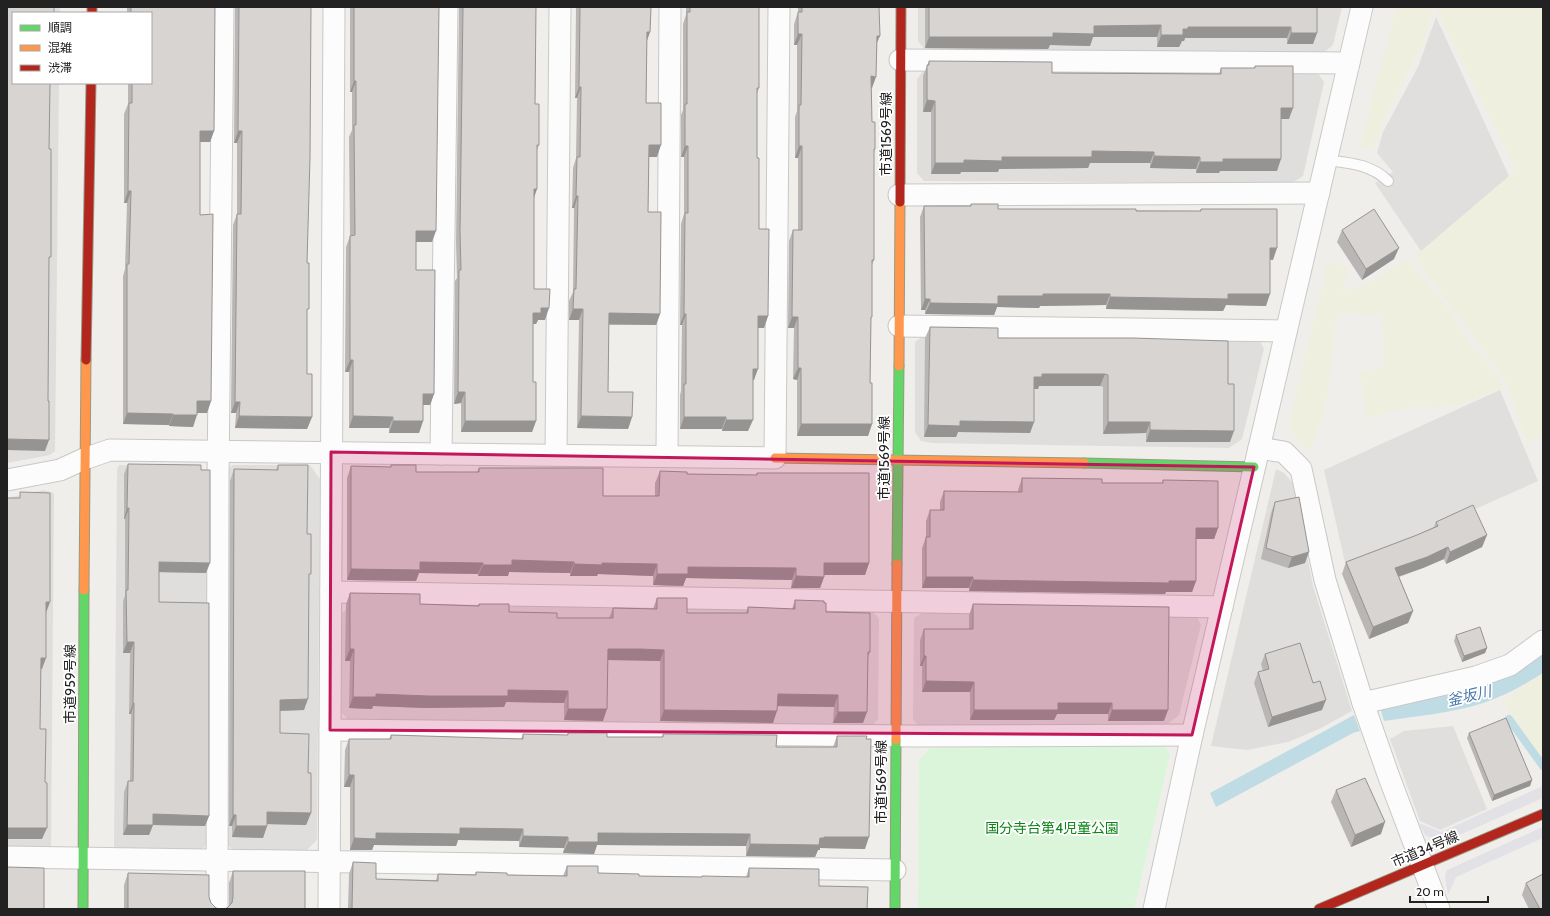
<svg xmlns="http://www.w3.org/2000/svg" width="1550" height="916" font-family="Cabin,'Noto Sans JP',sans-serif">
<rect width="100%" height="100%" fill="#f0eeeb"/>
<g fill="#dfdedc">
<path d="M7,7H60V13H13V83H59L55,451L50,455L7,463Z"/>
<path d="M918,7H1342L1333,45L1323,53L925,50L918,41Z"/>
<path d="M924,70L1317,72L1324,82L1303,176L1292,183L924,181L917,173V79Z"/>
<path d="M923,336L1258,338L1264,349L1242,439L1229,448L932,443L921,441L915,432V342Z"/>
<path d="M119,465L200,467L207,474V840L205,847L196,851L114,849L117,470Z"/>
<path d="M232,465H310L320,479L317,840L304,853L235,852L225,842V474Z"/>
<path d="M1276,469L1284,473L1293,483L1313,586L1352,711L1319,729L1288,742L1247,750L1211,746Z"/>
<path d="M44,490L54,493L51,848L7,847V498Z"/>
<path d="M352,605L872,610L879,619L878,719L871,727L381,722L342,713V613Z"/>
<path d="M924,612L1195,613L1201,625L1179,715L1164,727H919L913,719L914,618Z"/>
</g>
<g fill="#efefdf">
<path d="M1396,7H1433L1424,41L1385,118L1373,150L1359,149Z"/>
<path d="M1435,7H1543V434L1527,445L1506,381L1414,257L1516,170Z"/>
<path d="M1408,259L1447,307L1471,345L1498,375L1503,387L1500,390L1460,405L1434,408L1425,406L1406,408L1367,418L1359,372L1384,367L1382,315L1337,313L1327,397L1322,418L1309,452L1290,430L1289,426L1327,263L1348,266L1341,296L1342,291L1361,287Z"/>
<path d="M1543,673V759L1501,701Z"/>
</g>
<path fill="#daf5da" d="M1164,744L1170,754L1134,909H918L919,760L930,748Z"/>
<g fill="#e0dfde">
<path d="M1436,17L1509,176L1421,251L1375,183L1393,172L1377,153L1383,132L1418,67Z"/>
<path d="M1500,390L1538,481L1346,567L1324,470Z"/>
<path d="M342,665L381,666V722H350L342,713Z"/>
<path d="M1453,726L1487,809L1440,830L1420,821L1390,739L1404,731Z"/>
</g>
<g fill="#e2e1e5">
<path d="M1543,786V798L1446,841H1437L1425,835L1419,823L1441,832Z"/>
<path d="M1543,827V838L1456,877L1448,895L1445,876L1447,870Z"/>
</g>
<g fill="#bfdbe3">
<path d="M1543,649V673C1524,685 1505,696 1483,703C1453,713 1416,716 1384,721L1379,704Z"/>
<path d="M1354,715L1360,731L1353,733L1216,807L1210,793Z"/>
</g>
<g fill="none" stroke-linecap="round" stroke-linejoin="round">
<path stroke="#bfdbe3" stroke-width="8" d="M1509,719L1543,766"/>
<defs>
<path id="lane" d="M1326,160C1349,163 1371,164 1388,181"/>
<g id="street">
<path d="M900,60L1349,63"/>
<path d="M899,195L1319,193"/>
<path d="M899,326L1286,331"/>
<path d="M1259,448L1284,452L1301,469L1325,580L1363,703L1389,777L1439,909"/>
<path d="M441,454L447,7"/>
<path d="M556,455L560,7"/>
<path d="M667,456L670,7"/>
<path d="M7,480L60,470L84,459L110,450L775,458L779,7"/>
<path d="M331,592L1222,607"/>
<path d="M1363,703L1476,677L1510,665L1543,641"/>
<path d="M330,730L914,736L1192,735"/>
<path d="M7,857L895,870"/>
<path d="M217,909L218,479L223,7"/>
<path d="M329,909L334,7"/>
<path d="M1154,909L1192,735L1362,7"/>
</g>
<g id="fast">
<path d="M1084,463L1254,467"/>
<path d="M897,564L899,366"/>
<path d="M83,909L84,590"/>
<path d="M895,909L896,740"/>
</g>
<g id="slow">
<path d="M899,366L900,202"/>
<path d="M775,458L1084,463"/>
<path d="M84,590L86,360"/>
<path d="M896,740L897,564"/>
</g>
<g id="jam">
<path d="M92,7V13"/>
<path d="M900,202L901,7"/>
<path d="M86,360L91,83"/>
<path d="M1319,909L1543,814"/>
</g>
</defs>
<use href="#lane" stroke="#c9c8c7" stroke-width="12"/>
<use href="#street" stroke="#c9c8c7" stroke-width="23"/>
<use href="#fast" stroke="#999a82" stroke-width="11"/>
<use href="#slow" stroke="#999a82" stroke-width="11"/>
<use href="#jam" stroke="#999a82" stroke-width="11"/>
<use href="#lane" stroke="#fdfcfc" stroke-width="10"/>
<use href="#street" stroke="#fdfcfc" stroke-width="21"/>
<use href="#fast" stroke="#63d668" stroke-width="9"/>
<use href="#slow" stroke="#ff974d" stroke-width="9"/>
<use href="#jam" stroke="#b3261e" stroke-width="9"/>
</g>
<g fill="#b9b6b5">
<path d="M127,7H215L214,131L210,142H200V215L211,401L207,413H197L193,427L169,426V425L123,424V276L125,269L127,203H124V114L128,104V83H151V13H127Z"/>
<path d="M235,7H311L307,263V374L312,417L307,429L235,428L236,413H231L233,225L237,214V143H234Z"/>
<path d="M350,7H439L432,242H416V270L434,394L430,405H423V421L419,433H389V428H349V372H345L346,247L350,236L349,137L352,130V92H350Z"/>
<path d="M459,7H536L535,104L539,145L537,150L534,198V289L545,320H538L536,324H533V382L536,421L532,432H461V403L454,404L455,281L457,278L456,242Z"/>
<path d="M576,7H651L650,32L647,40L646,103L657,157H649L648,212L660,314L656,325H609L608,392L632,417L628,429L577,428L579,320H569V301L573,292L574,208H572L573,168L576,158L577,98H575Z"/>
<path d="M686,7H759V88L757,94V158L759,229L768,316L764,328H758L754,380H753L748,431H722V429H680V395L681,391L682,325H680L681,224L684,214V157H681V115L683,110V24L686,15Z"/>
<path d="M798,7H879L877,44L872,88H871L872,122L875,149L874,152V260L872,265L871,322L870,383L872,424L868,436H797V380L793,379L794,328H788L789,241L793,230H798V158H795V117L797,111V45H794V24L798,12Z"/>
<path d="M925,7H1317V33L1313,44H1287V38H1185L1184,41H1182L1179,47H1157V37H1093L1090,46L1050,45L1048,49L925,48Z"/>
<path d="M929,61L1052,73L1219,74L1221,68H1254L1255,66L1289,119H1281L1277,171H1220L1219,173H1196V169L1150,168V163H1090L1088,168L999,169L998,172H961L960,174H931V112H923V76Z"/>
<path d="M971,204L998,209L1200,211L1201,209L1273,260H1270L1266,306L1226,305L1223,311L1106,309V305L1040,306L1039,308L997,307L994,315L925,314V310H921L920,217L924,206H970Z"/>
<path d="M1342,230L1394,259L1362,280L1337,242Z"/>
<path d="M930,327L998,338L1228,384L1230,442H1146V433L1103,434V387L1100,386H1039L1038,389H1034V422L1030,433L958,432L956,437H924L925,338Z"/>
<path d="M128,464L206,573L159,572V602L209,816L205,826L153,825L149,835H123L124,792L128,781H130L131,714H129L130,653H123V601L125,596V519H124V474Z"/>
<path d="M278,465L307,534L309,579L304,710L280,711V733L308,773L311,813L306,825L267,824V826L263,838L232,837V826H229L230,481L234,469L276,470Z"/>
<path d="M391,465L416,472H477L479,468L603,496H655V483L660,471L687,474L756,475L757,473L869,563L865,575H824V577L820,588H791L792,580L686,578L683,586L653,585V576L598,574L597,576H570V573L509,572L508,576H478V574L419,573L416,581L347,580V478L351,466L390,467Z"/>
<path d="M1022,478L1102,483H1162L1163,480L1218,528L1214,539H1196V581L1192,592H1166L1165,594L969,591V588H922V548L926,537V521L930,510H940V502L944,491L1018,492V490Z"/>
<path d="M1275,502L1305,563L1288,568L1261,559L1271,513Z"/>
<path d="M1436,522L1487,535L1482,547L1446,564L1444,559L1423,568L1399,577L1413,611L1408,623L1369,639L1342,574L1346,562L1417,535L1434,527Z"/>
<path d="M350,593L420,604L478,606L479,604L509,612L557,618H609L613,608L653,609L657,598L687,613H746L748,607L792,609L795,600L824,603L826,612L870,652L868,657L863,723H833L834,707L777,706L773,723L660,721V661L635,660H608L603,721L564,720V703L506,702L504,707L425,708L373,706L372,709L349,708L350,661H345L346,604Z"/>
<path d="M973,604L1164,721H1108V714H1057L1054,720H970V692H922V666H920V640L924,629H969V615Z"/>
<path d="M1456,635L1487,648L1485,653L1462,662L1454,641Z"/>
<path d="M1265,654L1313,683L1322,710L1268,727L1254,683L1258,672L1263,671L1261,664Z"/>
<path d="M568,733L607,737H662L663,734L776,747H833L837,736L865,849L820,848V850H818L815,857L746,856V846L597,845L594,854L563,853L564,848L519,847V841L458,840L456,846L374,845L372,850H350V787H344L345,750L349,739H389L391,735L521,739L523,734L567,735Z"/>
<path d="M1469,733L1532,780L1530,786L1492,801L1467,738Z"/>
<path d="M1336,790L1381,834L1351,847L1331,802Z"/>
<path d="M353,862L376,879L436,880L438,874L475,875L476,872L507,875L563,876L567,866L598,873L639,876L701,877H746L749,868L819,886L867,909H348L349,874Z"/>
<path d="M233,871L305,909L227,908L229,906V883Z"/>
<path d="M128,873L209,897L211,903L216,908L220,909H124V885Z"/>
<path d="M1526,883L1543,909H1529L1522,895Z"/>
</g>
<g fill="#969493">
<path d="M1161,25L1157,37H1093L1090,46L1050,45L1048,49L925,48L929,37L1053,33L1094,26Z"/>
<path d="M1188,27H1291L1287,38H1185L1184,41H1182L1179,47H1157L1161,35L1183,29Z"/>
<path d="M647,32H650L646,43Z"/>
<path d="M1291,33H1317L1313,44H1287Z"/>
<path d="M798,34H802L797,45H794Z"/>
<path d="M877,36H880L875,47Z"/>
<path d="M871,76L876,77L872,88H867Z"/>
<path d="M354,81H356L352,92H350Z"/>
<path d="M579,87H581L577,98H575Z"/>
<path d="M927,100L935,101L931,112H923Z"/>
<path d="M1281,108H1293L1289,119H1277Z"/>
<path d="M200,131H214L210,142H196Z"/>
<path d="M238,131H242L237,143H234Z"/>
<path d="M649,145H661L657,157H645Z"/>
<path d="M685,146H688L684,157H681Z"/>
<path d="M799,146H802L798,158H795Z"/>
<path d="M1092,151L1154,152L1150,163H1090L1088,168L999,169L998,172H961L960,174H931L935,163L1002,157Z"/>
<path d="M1154,156L1200,157L1196,169L1150,168Z"/>
<path d="M1223,159H1281L1277,171H1220L1219,173H1196L1200,162Z"/>
<path d="M534,189H537L533,201Z"/>
<path d="M128,191H131L127,203H124Z"/>
<path d="M576,196H578L574,208H572Z"/>
<path d="M416,231H436L432,242H411Z"/>
<path d="M1270,248H1277L1273,260L1266,259Z"/>
<path d="M1399,248L1394,259L1362,280L1366,269Z"/>
<path d="M1043,294H1110L1106,305L1040,306L1039,308L997,307L994,315L925,314L930,303L998,296Z"/>
<path d="M1228,294H1270L1266,306L1226,305L1223,311L1106,309L1110,297Z"/>
<path d="M925,299H930L925,310H921Z"/>
<path d="M541,308H549L545,320H538L536,324H529L533,313Z"/>
<path d="M573,309H583L579,320H569Z"/>
<path d="M609,313L660,314L656,325L605,324Z"/>
<path d="M684,314H686L682,325H680Z"/>
<path d="M758,316H768L764,328H754Z"/>
<path d="M792,317H798L794,328H788Z"/>
<path d="M350,360H353L349,372H345Z"/>
<path d="M798,368H801L797,380L793,379Z"/>
<path d="M753,369H758L754,380H749Z"/>
<path d="M1042,374H1105L1100,386H1039L1038,389H1030L1034,377Z"/>
<path d="M458,392H465L461,403L454,404Z"/>
<path d="M423,394H434L430,405H419Z"/>
<path d="M197,401H211L207,413H193Z"/>
<path d="M235,402H240L236,413H231Z"/>
<path d="M127,413L173,414L169,425L123,424Z"/>
<path d="M173,415H197L193,427L169,426Z"/>
<path d="M239,416L312,417L307,429L235,428Z"/>
<path d="M353,416L393,417L389,428H349Z"/>
<path d="M581,416L632,417L628,429L577,428Z"/>
<path d="M684,417H726L722,429H680Z"/>
<path d="M726,420H753L748,431H722Z"/>
<path d="M393,421H423L419,433H389Z"/>
<path d="M465,421H536L532,432H461Z"/>
<path d="M960,421L1034,422L1030,433L958,432L956,437H924L928,425Z"/>
<path d="M1108,422H1150L1146,433L1103,434Z"/>
<path d="M801,424H872L868,436H797Z"/>
<path d="M1150,430L1234,431L1230,442H1146Z"/>
<path d="M7,439L49,440L45,451L7,450Z"/>
<path d="M127,508H129L125,519H124Z"/>
<path d="M1196,528H1218L1214,539H1192Z"/>
<path d="M1487,535L1482,547L1446,564L1450,552Z"/>
<path d="M1448,547L1444,559L1423,568L1391,579L1395,568Z"/>
<path d="M1309,552L1305,563L1288,568L1292,557Z"/>
<path d="M512,560L574,562L570,573L509,572L508,576H478L483,565Z"/>
<path d="M159,562L210,563L206,573L155,572Z"/>
<path d="M420,562L483,563L478,574L419,573L416,581L347,580L351,569Z"/>
<path d="M602,563L657,564L653,576L598,574L597,576H570L574,564Z"/>
<path d="M824,563H869L865,575H820Z"/>
<path d="M688,567L796,568L792,580L686,578L683,586L653,585L657,574Z"/>
<path d="M796,576L824,577L820,588H791Z"/>
<path d="M926,577H973L969,588H922Z"/>
<path d="M973,580L1169,581H1196L1192,592H1166L1165,594L969,591Z"/>
<path d="M46,602H50L46,613H42Z"/>
<path d="M1413,611L1408,623L1369,639L1373,627Z"/>
<path d="M127,642H134L130,653H123Z"/>
<path d="M1487,648L1485,653L1462,662L1464,656Z"/>
<path d="M350,649H354L350,661H345Z"/>
<path d="M608,649H640L664,650L660,661L604,660Z"/>
<path d="M924,656H926L922,666H920Z"/>
<path d="M41,658H46L42,669H37Z"/>
<path d="M926,681L974,682L970,692H922Z"/>
<path d="M508,690L568,691L564,703L506,702L504,707L425,708L373,706L372,709L349,708L353,697L376,694Z"/>
<path d="M778,694L838,695L834,707L773,706Z"/>
<path d="M308,699L304,710L275,711L280,700Z"/>
<path d="M1326,700L1322,710L1268,727L1272,717Z"/>
<path d="M133,703H134L131,714H129Z"/>
<path d="M1058,703H1112L1108,714H1057L1054,720H970L974,710Z"/>
<path d="M568,709H607L603,721L564,720Z"/>
<path d="M664,710L777,711L773,723L660,721Z"/>
<path d="M1112,710H1168L1164,721H1108Z"/>
<path d="M838,712H867L863,723H833Z"/>
<path d="M349,775H354L350,787H344Z"/>
<path d="M1532,780L1530,786L1492,801L1494,795Z"/>
<path d="M267,812L311,813L306,825L263,824Z"/>
<path d="M153,814L209,816L205,826L153,825L149,835H123L127,825Z"/>
<path d="M233,815H236L232,826H229Z"/>
<path d="M1385,822L1381,834L1351,847L1355,835Z"/>
<path d="M236,826H267L263,838L232,837Z"/>
<path d="M7,828H47L42,839H7Z"/>
<path d="M460,828L523,829L519,841L458,840L456,846L374,845L372,850H350L354,838L376,833Z"/>
<path d="M598,833L750,834L746,846L597,845L594,854L563,853L568,842Z"/>
<path d="M523,836L568,837L564,848L519,847Z"/>
<path d="M824,837H869L865,849L820,848V850H818L815,857L746,856L750,844L820,838Z"/>
</g>
<g fill="#d7d4d2" stroke="#969493">
<path d="M7,7H54V13H13V83H51H50L49,149H51V257H49L48,401H49V440L7,439Z"/>
<path d="M131,7H215L214,131H200V215L213,214L211,401H197V415H173V414L127,413V264H129L131,191H128L129,103H132V83H151V13H131Z"/>
<path d="M239,7H311L310,157L307,263H309V309H307V374H312V417L239,416L240,402H235L237,214H241L242,131H238Z"/>
<path d="M354,7H439L436,231H416V270H435L434,394H423V421H393V417L353,416V360H350V236L355,235L354,125H356V81H354Z"/>
<path d="M463,7H536L535,104H539V145H537V189H534V289H550L549,308H541V313H533V382H536V421H465V392H458L459,270H461L460,231Z"/>
<path d="M580,7H651L650,32H647L646,103H661V145H649L648,212H661L660,314L609,313L608,392H633L632,417L581,416L583,309H573L574,289H576L578,196H576L577,157H580L581,87H579Z"/>
<path d="M690,7H759V88H757V158H759V229H769L768,316H758V369H753V420H726V417H684V384H686V314H684L685,213H688V146H685V104H687V12H690Z"/>
<path d="M802,7H879L880,36H877L876,77L871,76L872,122H875V149H874V260H872V317H871L870,383H872V424H801V368H798V317H792L793,230H802V146H799V105H801L802,34H798V12H802Z"/>
<path d="M929,7H1317V33H1291V27H1188V29H1183V35H1161V25L1094,26V34L1053,33V37H929Z"/>
<path d="M929,61L1052,62V73L1221,74V68H1255V66H1293V108H1281V159H1223V162H1200V157L1154,156V152L1092,151V157H1002V161L964,160V163H935V101L927,100V65H929Z"/>
<path d="M971,204H998V209H1136V211H1201V209H1277V248H1270V294H1228V299L1110,297V294H1043V296H998V304L930,303V299H925L924,206H971Z"/>
<path d="M1374,209L1399,248L1366,269L1342,230Z"/>
<path d="M930,327L998,328V338H1133L1228,341V384H1234V431L1150,430V422H1108V375L1105,374H1042V377H1034V422L960,421V426L928,425Z"/>
<path d="M128,464L201,465V470H210V563L159,562V602L209,603V816L153,814V825H127L128,781H133L134,703H133L134,642H127L126,590H128L129,508H127Z"/>
<path d="M278,465H308L307,534H311V574H309L308,699L280,700V733L309,734L308,773H311V813L267,812V826H236V815H233L234,469L278,470Z"/>
<path d="M391,465H416V472H479V468H603V496H659L660,471L687,472V474L757,475V473H869V563H824V577L796,576V568L688,567V574H657V564L602,563V565L574,564V562L512,560V565H483V563L420,562V570L351,569V466L391,467Z"/>
<path d="M1022,478L1102,479V483H1163V480L1218,481V528H1196V581H1169V583L973,580V577H926V537H930V510H944V491L1022,492Z"/>
<path d="M20,492L50,493V602H46V658H41L40,729H46L45,782L47,783V828H7V498H20Z"/>
<path d="M1299,497L1309,552L1292,557L1266,548L1275,502Z"/>
<path d="M1473,505L1487,535L1450,552L1448,547L1427,557L1395,568L1413,611L1373,627L1346,562L1417,535L1438,526L1436,522Z"/>
<path d="M350,593L420,594V604L479,606V604H509V612L557,613V618H613V608L657,609V598H687V613H748V607L795,609V600L824,601V603H826V612L870,613V652H868L867,712H838V695L778,694L777,711L664,710V650L640,649H608L607,709H568V691L508,690V696H429L376,694V697H353L354,649H350Z"/>
<path d="M973,604L1169,607L1168,710H1112V703H1058V710H974V682L926,681V656H924V629H973Z"/>
<path d="M1480,627L1487,648L1464,656L1456,635Z"/>
<path d="M1300,643L1313,683L1320,681L1326,700L1272,717L1258,672L1269,669L1265,654Z"/>
<path d="M1506,718L1532,780L1494,795L1469,733Z"/>
<path d="M568,733H607V737H663V734L777,735L776,747H837V736H867L866,739H871L869,837H824V838H820L819,845L750,844V834L598,833V842H568V837L523,836V829L460,828V834L376,833V839L354,838V775H349V739H391V735L523,739V734L568,735Z"/>
<path d="M1365,778L1385,822L1355,835L1336,790Z"/>
<path d="M353,862L376,863V879L438,881V874L476,875V872L507,873V875L567,876V866H598V873L639,874V876L702,877V876L749,877V868L819,869V886L868,887L867,909H352Z"/>
<path d="M7,867L44,868V909H7Z"/>
<path d="M233,871H305V909H223L227,908L232,903L233,897Z"/>
<path d="M128,873L209,875V897L211,903L216,908L220,909H128Z"/>
<path d="M1543,874V909H1540L1526,883Z"/>
</g>
<path fill="#c2185b" fill-opacity="0.2" stroke="#c2185b" stroke-width="3" stroke-linejoin="round" d="M331,452L1254,467L1192,735L330,730Z"/>
<g text-anchor="middle" stroke-width="3.5" stroke-linejoin="round" paint-order="stroke">
<g font-size="14" fill="#222" stroke="#fff">
<text transform="translate(886 134) rotate(-90)" y="5">市道1569号線</text>
<text transform="translate(884 458) rotate(-90)" y="5">市道1569号線</text>
<text transform="translate(70 684) rotate(-90)" y="5">市道959号線</text>
<text transform="translate(881 782) rotate(-90)" y="5">市道1569号線</text>
<text transform="translate(1425 849) rotate(-23)" y="5">市道34号線</text>
</g>
<g font-size="14" fill="#0c8416" stroke="#fff">
<text x="1052" y="833">国分寺台第4児童公園</text>
</g>
<g font-size="15" font-style="italic" fill="#4a7aab" stroke="#fff">
<text transform="translate(1469 696) rotate(-13)" y="5">釜坂川</text>
</g>
</g>
<rect width="1550" height="916" fill="none" stroke="#222222" stroke-width="16"/>
<rect x="12" y="12" width="140" height="72" fill="#ffffff" stroke="#a7a7a7"/>
<rect x="20" y="25" width="20" height="6" fill="#63d668" stroke="#a7a7a7"/>
<text x="48" y="32" font-size="12" fill="#222222">順調</text>
<rect x="20" y="45" width="20" height="6" fill="#ff974d" stroke="#a7a7a7"/>
<text x="48" y="52" font-size="12" fill="#222222">混雑</text>
<rect x="20" y="65" width="20" height="6" fill="#b3261e" stroke="#a7a7a7"/>
<text x="48" y="72" font-size="12" fill="#222222">渋滞</text>
<path d="M1410 896v6h78v-6" fill="none" stroke="#222222" stroke-width="2"/>
<text x="1416" y="896" font-size="12" fill="#222222" stroke="#ffffff" stroke-width="3" paint-order="stroke">20 m</text>
</svg>
